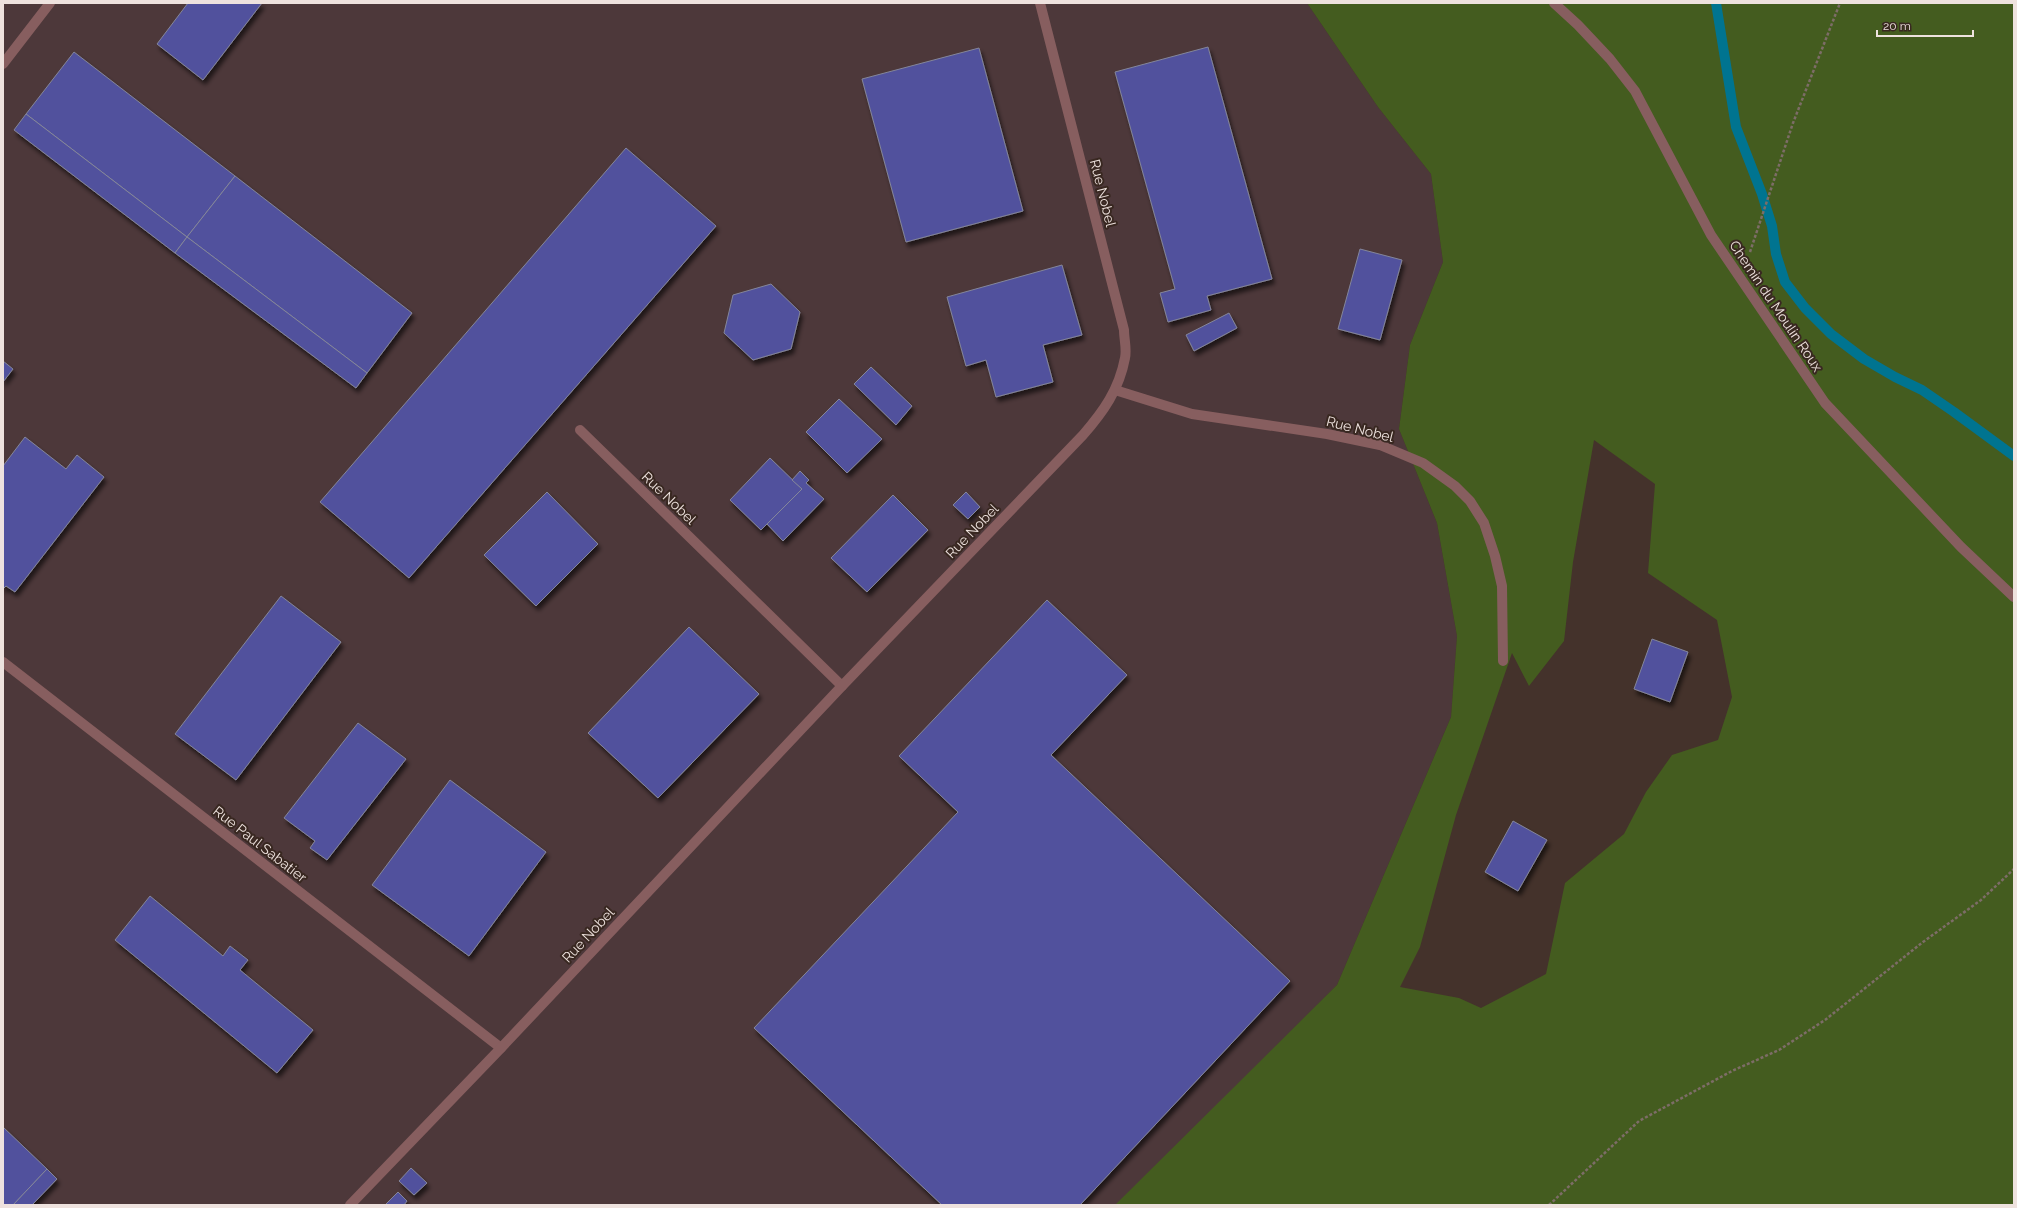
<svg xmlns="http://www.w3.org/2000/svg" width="2017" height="1208" font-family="Raleway,sans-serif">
<defs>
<filter id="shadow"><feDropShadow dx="2.5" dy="4.5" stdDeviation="2" flood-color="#0009"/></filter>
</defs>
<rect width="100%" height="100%" fill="#44322b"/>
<path fill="#4d383a" d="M3,3H1307L1378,107L1431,174L1443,262L1410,345L1399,429L1437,523L1457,636L1451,717L1337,985L1121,1205H3Z"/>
<path fill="#445c1f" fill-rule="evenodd" d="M1307,3H2014V1205H1115L1337,985L1451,717L1457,636L1437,523L1399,429L1410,345L1443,262L1431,174L1378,107ZM1594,440L1655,484L1648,573L1717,620L1732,697L1718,740L1672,755L1646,792L1624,834L1565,883L1546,974L1481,1008L1459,998L1400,987L1420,947L1456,815L1512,653L1529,686L1564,641L1573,562Z"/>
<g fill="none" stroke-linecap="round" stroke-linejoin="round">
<path stroke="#007490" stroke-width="10" d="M1716,3L1736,127L1762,194L1772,226L1776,254L1785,282L1805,308L1831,334L1864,359L1895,377L1922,390L1954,412L2014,456"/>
</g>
<g fill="#51519d" stroke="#84869a" filter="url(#shadow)">
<path d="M188,3H262L203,80L157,44Z"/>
<path d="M1208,47L1272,279L1207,296L1211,310L1168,322L1160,293L1175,289L1115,72Z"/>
<path d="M979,48L1023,211L906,242L862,79Z"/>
<path d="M74,52L235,176L187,237L26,114Z"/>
<path d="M26,114L187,237L175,253L14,130Z"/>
<path d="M626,148L716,226L409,578L320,502Z"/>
<path d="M235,176L412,313L367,373L187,237Z"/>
<path d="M187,237L367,373L356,388L175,253Z"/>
<path d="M1360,249L1402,260L1380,340L1338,329Z"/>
<path d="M1062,265L1082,335L1043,345L1053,382L996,397L986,360L966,366L947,297Z"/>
<path d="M771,284L800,312L791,349L753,360L724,333L733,295Z"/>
<path d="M1229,313L1237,328L1194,351L1186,335Z"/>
<path d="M3,361L13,369L3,382Z"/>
<path d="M871,367L912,406L896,425L854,384Z"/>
<path d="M839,399L882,439L847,473L806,432Z"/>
<path d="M25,437L66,469L77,455L104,477L15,592L6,586L3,589V466Z"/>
<path d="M770,458L802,489L761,530L730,500Z"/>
<path d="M800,471L809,480L806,483L824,499L783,541L767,524L802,489L792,480Z"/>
<path d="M547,492L598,544L536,606L484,555Z"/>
<path d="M966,492L980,507L968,519L953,505Z"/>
<path d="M893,495L928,530L867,592L831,558Z"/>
<path d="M281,596L341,642L236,780L175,734Z"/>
<path d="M1047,600L1127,675L1051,755L1290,981L1080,1205H942L754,1028L958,812L899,756Z"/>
<path d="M689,627L759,694L658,798L588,733Z"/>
<path d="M1652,639L1688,652L1670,702L1634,689Z"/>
<path d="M358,723L406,759L327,860L310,848L315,841L284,818Z"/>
<path d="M450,780L546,852L469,956L372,885Z"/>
<path d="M1513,821L1547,840L1518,891L1485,872Z"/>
<path d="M150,896L223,956L230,946L248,960L240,970L313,1030L277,1073L115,940Z"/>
<path d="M3,1127L47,1169L13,1205H3Z"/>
<path d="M411,1168L427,1183L414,1195L399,1181Z"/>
<path d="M47,1169L57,1179L32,1205H13Z"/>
<path d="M398,1192L407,1201L404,1205H385Z"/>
</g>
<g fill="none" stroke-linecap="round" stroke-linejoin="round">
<g stroke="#7d6d67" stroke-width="2.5" stroke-dasharray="3 2" stroke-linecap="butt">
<path d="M1750,252L1793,123L1840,3"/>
<path d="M1549,1205L1639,1121L1732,1071L1779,1050L1825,1020L1923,942L1981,900L2014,869"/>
</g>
<g stroke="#875e5f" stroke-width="10">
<path d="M1554,3L1578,25L1610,59L1635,91L1711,235L1825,403L1961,547L2014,597"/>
<path d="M3,64L50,3"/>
<path d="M1115,390L1192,414L1327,434L1380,445L1423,463L1455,486L1470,501L1484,523L1495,556L1502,586L1503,661"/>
<path d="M580,430L842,686"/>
<path d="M3,662L501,1048"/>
<path d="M350,1205L501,1048L842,686L1083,435C1103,412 1119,390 1125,358C1127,349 1124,339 1124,330L1040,3"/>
</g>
</g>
<g text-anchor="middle" stroke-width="4" stroke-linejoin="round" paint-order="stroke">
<g font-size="14" fill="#eee2de" stroke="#392821">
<text transform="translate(1103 193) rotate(76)" y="5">Rue Nobel</text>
<text transform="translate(1776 306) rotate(56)" y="5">Chemin du Moulin Roux</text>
<text transform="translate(1360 429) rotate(14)" y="5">Rue Nobel</text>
<text transform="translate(669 498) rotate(44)" y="5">Rue Nobel</text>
<text transform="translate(972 531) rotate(-46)" y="5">Rue Nobel</text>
<text transform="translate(260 844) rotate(38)" y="5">Rue Paul Sabatier</text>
<text transform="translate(588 935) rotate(-47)" y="5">Rue Nobel</text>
</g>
</g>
<rect width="2017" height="1208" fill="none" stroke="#eee2de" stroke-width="8"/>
<path d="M1877 30v6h96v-6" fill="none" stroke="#eee2de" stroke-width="2"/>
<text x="1883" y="30" font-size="12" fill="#eee2de" stroke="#392821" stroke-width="3" paint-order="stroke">20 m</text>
</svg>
